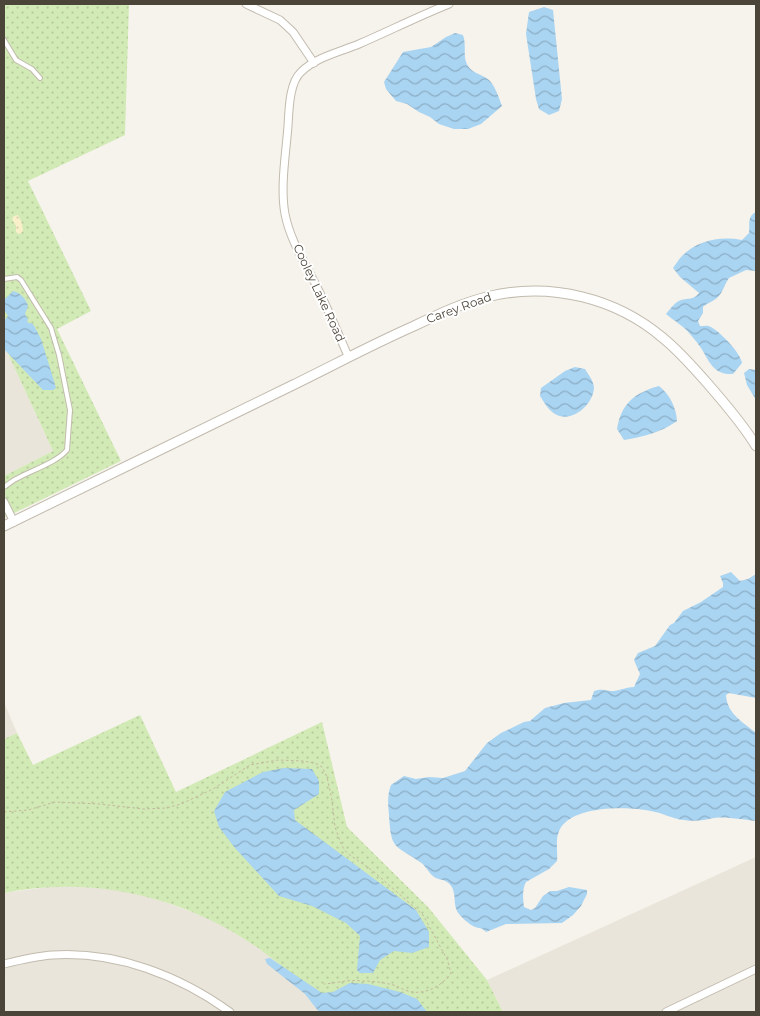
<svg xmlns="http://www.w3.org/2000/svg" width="760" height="1016" font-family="Montserrat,sans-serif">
<defs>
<pattern id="grass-dots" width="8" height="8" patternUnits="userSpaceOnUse" patternTransform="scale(1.25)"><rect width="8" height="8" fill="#d2eab5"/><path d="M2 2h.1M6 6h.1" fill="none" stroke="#b6ca9c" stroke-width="1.8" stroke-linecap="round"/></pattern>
<pattern id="sand-dots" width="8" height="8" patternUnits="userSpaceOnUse" patternTransform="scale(1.25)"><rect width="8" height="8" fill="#f9efc9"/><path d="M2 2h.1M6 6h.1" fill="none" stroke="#d7cead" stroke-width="1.8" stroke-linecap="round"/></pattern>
<pattern id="water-waves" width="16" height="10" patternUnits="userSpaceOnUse" patternTransform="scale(1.25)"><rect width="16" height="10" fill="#a9d4f2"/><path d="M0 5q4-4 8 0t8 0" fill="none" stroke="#8caec5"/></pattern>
</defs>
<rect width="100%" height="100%" fill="#f6f3ec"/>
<g fill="#eae5da">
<path d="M4,345L53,451L4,476Z"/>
<path d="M4,702L17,733L4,739Z"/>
<path d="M756,857V1012H503L487,980Z"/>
<path d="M48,887H82L116,890L149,896L213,920L243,938L271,957L296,979L329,1012H4V893Z"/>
</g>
<g fill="url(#grass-dots)">
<path d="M4,4H129L125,135L28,181L91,311L57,329L121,461L4,518V476L53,451L4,345Z"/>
<path d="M140,715L176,792L322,722L347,827L428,907L487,980L503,1012H329C310,993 292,973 270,957C195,899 97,874 4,893V739L17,733L33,765Z"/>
</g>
<path fill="url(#sand-dots)" d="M18,215L22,223L23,232L19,234L16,232V226L12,219L14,216Z"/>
<g fill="url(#water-waves)">
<path d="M544,7L553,10L562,99L559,111L549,115L539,109L536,99L526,34L529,12Z"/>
<path d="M455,33L463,35C467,46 462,57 468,66C473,74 485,75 490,81C496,88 499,98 502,106L481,124L468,129H454L439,124L430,117L419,112L407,104L396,101L386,89L384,82L403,52L431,47L446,37Z"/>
<path d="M756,212V271L746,270L729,278C724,285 722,296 714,300C710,303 707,303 703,307V313L698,321L700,326C704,326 708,325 711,327C721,333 740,352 742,363L733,374C717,375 711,366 704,353C701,347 695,340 690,334C685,327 673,320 666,314C670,309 675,302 681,300C688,298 694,300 699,293L680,277L673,268C676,264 679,259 682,256C698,240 721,236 742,240L749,233C750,224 747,216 756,212Z"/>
<path d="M13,291C21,293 26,299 28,306L25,314L28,319L27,322L33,324L41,339L54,381L56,388L53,390H43L4,349V321L8,316L4,309V300Z"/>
<path d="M575,367L585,369C588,374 593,380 594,387C594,404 572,424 555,414C548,410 544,402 540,396L541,388L565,371Z"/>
<path d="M749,369L756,370V400L747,385L744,373Z"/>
<path d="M659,386C670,395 676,407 677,421C662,432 643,437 624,440L617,429C621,404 634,393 659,386Z"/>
<path d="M731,572L740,581L748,579L756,574V698L729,693L726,695C727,714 743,722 756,733V821C748,820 722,816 714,818C704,820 696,822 684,820C673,819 663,813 651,811C628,806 570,805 559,831C555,841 558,851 557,861L549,869L526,882C522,889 523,899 524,907L531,910L535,908L543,896L550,891H557L569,887L587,890V894L581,906L573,915L562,923L506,924L486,932C482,927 479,929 473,926C469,924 461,917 459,914C451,904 459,890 447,882C443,879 437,880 433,876C428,872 426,866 420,862C394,844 391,850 389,815C388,803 387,796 391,785L404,776L416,779L429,777L443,778L465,771L487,743L501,733L524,722L530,721L545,708L564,703L591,700L594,691C603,688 606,691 614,691C621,690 627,687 634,687L640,674L634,660L638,653L655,646L670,625L674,623L683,611L701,602L723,587V583L720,576Z"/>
<path d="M284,768L312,769L319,781V794L294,810L295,820L416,910L429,932V947L412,953L394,951L380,960L373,973H360L357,970L360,936L346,923L312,906L279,896L235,848L219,827L214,811L225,792L263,772Z"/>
<path d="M270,958L322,993L333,992L350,983L368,984L400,992L417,999L427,1012H319L305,994L267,964L265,959Z"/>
</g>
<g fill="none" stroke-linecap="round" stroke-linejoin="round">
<defs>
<g id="service">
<path d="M4,40L16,60L32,69L40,78"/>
<path d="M4,279L17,277L21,280L51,328L59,355L70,410L67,450C56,463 32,470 18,478C13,480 9,484 4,487"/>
</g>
<g id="minor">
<path d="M246,4L280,20L293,32L314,63"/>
<path d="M348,356C338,333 328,309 317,287C305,263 290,240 285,214C280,187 286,153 288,126C289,111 289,83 301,72C316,57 340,52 359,44C389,31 419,16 449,4"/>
<path d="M4,502L14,522"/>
<path d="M4,964C20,960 36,956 53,955C117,951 180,976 230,1012"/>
<path d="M666,1012L756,969"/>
</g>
<path id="tertiary" d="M4,526C100,479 197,432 293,385C334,365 373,344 414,326C439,314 464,302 491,296C551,282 616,298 663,338C679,351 694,368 708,384C725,404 743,424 756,446"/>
</defs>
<use href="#service" stroke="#c2bbae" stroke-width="6"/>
<use href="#minor" stroke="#c2bbae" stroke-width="9"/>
<use href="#tertiary" stroke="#c2bbae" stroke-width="11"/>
<path stroke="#c4b79f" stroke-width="1" stroke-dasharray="2.5 2.5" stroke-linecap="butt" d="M4,812L28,810L55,802L99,804L144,809L166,808L181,804L213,789L250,765L278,760L303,761L315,763L322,767L327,777L332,800L335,827L342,846L347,853L373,871L423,915L447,959L451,973C442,986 424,996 408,991C401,989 396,985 389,984C381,982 371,981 362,981C347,979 339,983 324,984"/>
<use href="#service" stroke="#fff" stroke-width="4"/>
<use href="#minor" stroke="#fff" stroke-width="7"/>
<use href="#tertiary" stroke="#fff" stroke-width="9"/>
</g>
<g text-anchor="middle" stroke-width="4" stroke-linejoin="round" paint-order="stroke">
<g font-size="12" fill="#4b4439" stroke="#fff">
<text transform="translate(319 293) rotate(65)" y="4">Cooley Lake Road</text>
<text transform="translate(459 308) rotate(-20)" y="4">Carey Road</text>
</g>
</g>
<rect width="760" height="1016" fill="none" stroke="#4b4439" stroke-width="10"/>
</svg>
